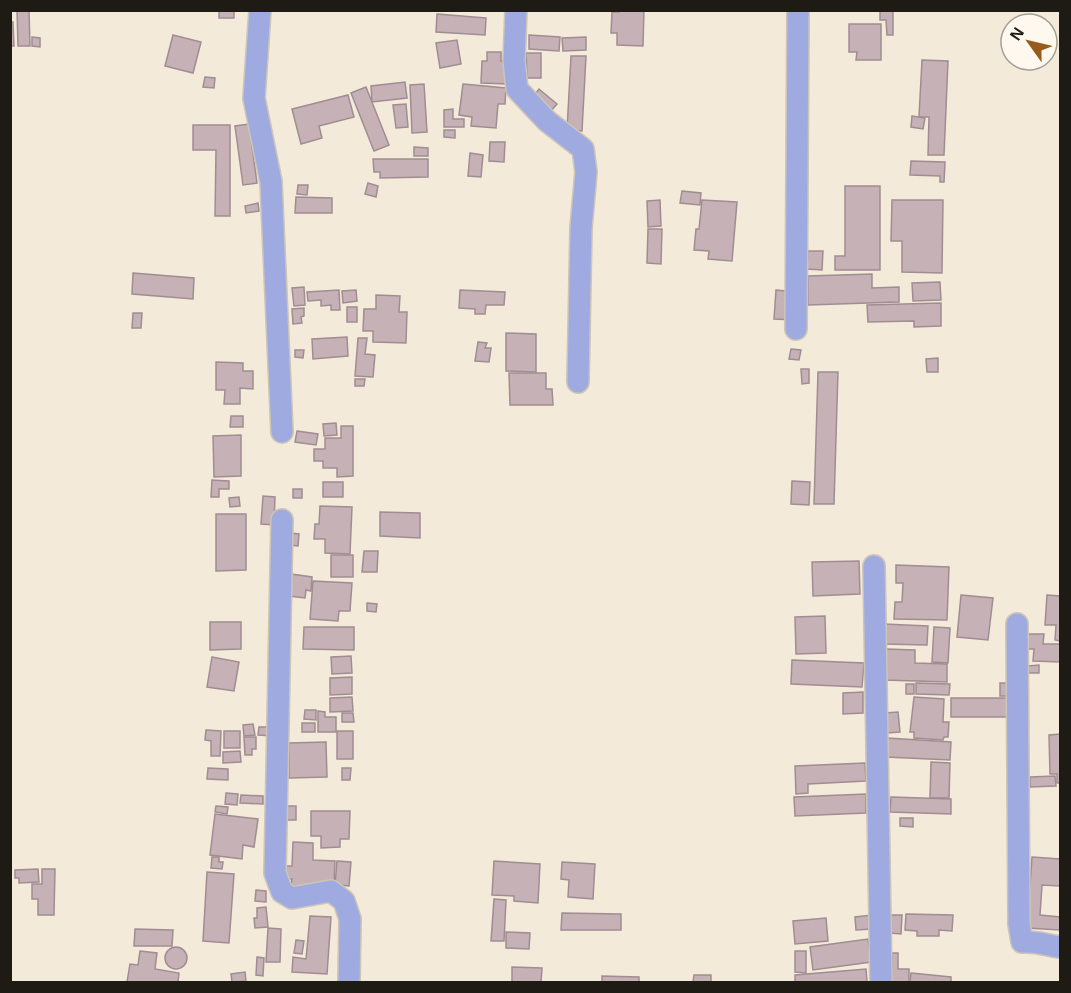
<svg xmlns="http://www.w3.org/2000/svg" width="1071" height="993" font-family="Arial,sans-serif">
<rect width="100%" height="100%" fill="#f4eada"/>
<g fill="#c5b1b6" stroke="#a08d92" stroke-width="1.5">
<path d="M17,10H29L30,46H18Z"/>
<rect x="219" y="10" width="15" height="8"/>
<path d="M619,10H644L643,46L617,45V33H611L612,12H619Z"/>
<path d="M880,10H893V35H887L886,20H880Z"/>
<path d="M437,14L486,18L485,35L436,32Z"/>
<path d="M10,22H13L14,46H10Z"/>
<path d="M849,24H881V60H856L857,52H849Z"/>
<path d="M173,35L201,42L193,73L165,66Z"/>
<path d="M529,35L560,37L559,51L529,49Z"/>
<path d="M32,37L40,38V47L32,46Z"/>
<path d="M586,37V50L563,51L562,38Z"/>
<path d="M457,40L461,64L440,68L436,43Z"/>
<path d="M487,52H501V61H507L506,84L481,83L482,61H487Z"/>
<path d="M526,53H541V78H527Z"/>
<path d="M571,56H586L582,131L567,130Z"/>
<path d="M922,60L948,61L944,155H928L929,117H919Z"/>
<path d="M205,77L215,78L214,88L203,87Z"/>
<path d="M405,82L407,98L372,102L371,86Z"/>
<path d="M424,84L427,132L412,133L410,85Z"/>
<path d="M463,84L506,88L505,104H498L496,128L471,126L472,117L459,115Z"/>
<path d="M366,87L389,145L374,151L351,93Z"/>
<path d="M539,89L557,104L550,112L532,98Z"/>
<path d="M348,95L354,117L319,126L322,138L301,144L292,109Z"/>
<path d="M406,104L408,127L396,128L393,105Z"/>
<path d="M453,109V119H464V127H444V110Z"/>
<path d="M912,116L925,118L923,129L911,127Z"/>
<path d="M249,124L257,183L243,185L235,126Z"/>
<path d="M193,125H230V216H215L216,150H193Z"/>
<path d="M444,130H455V138L444,137Z"/>
<path d="M490,142H505L504,162L489,161Z"/>
<path d="M414,147L428,148V156H414Z"/>
<path d="M470,153L483,155L481,177L468,176Z"/>
<path d="M373,159H428V177L380,178V172H374Z"/>
<path d="M911,161L945,162L944,182H940V176L910,175Z"/>
<path d="M368,183L378,186L376,197L365,194Z"/>
<path d="M298,185H308L307,195L297,194Z"/>
<path d="M845,186H880V270H835V256H845Z"/>
<path d="M682,191L701,193L700,205L680,203Z"/>
<path d="M296,197L332,198V213H295Z"/>
<path d="M660,200L661,226L648,227L647,201Z"/>
<path d="M702,200L737,202L732,261L708,259L709,251L694,250L696,229H699Z"/>
<path d="M892,200H943L942,273L902,272V241H891Z"/>
<path d="M258,203L259,211L246,213L245,206Z"/>
<path d="M648,229H662L661,264L647,263Z"/>
<path d="M808,251H823L822,270L807,269Z"/>
<path d="M133,273L194,278L193,299L132,294Z"/>
<path d="M872,274V288L899,287V302L808,305V276Z"/>
<path d="M940,282L941,300L913,301L912,283Z"/>
<path d="M304,287L305,305L294,306L292,288Z"/>
<path d="M339,290L340,310H331V305L321,306V300L308,301L307,292Z"/>
<path d="M356,290L357,301L343,303L342,291Z"/>
<path d="M460,290L505,292L504,305H486L485,314H475V309L459,308Z"/>
<path d="M776,290L796,292L794,320L774,319Z"/>
<path d="M376,295L400,296L399,312H407L406,343L373,342V331H363L364,309H376Z"/>
<path d="M941,303V326L914,327V321L868,322L867,305Z"/>
<rect x="347" y="307" width="10" height="15"/>
<path d="M304,308V316L301,317L302,323L293,324L292,309Z"/>
<path d="M133,313H142L141,328H132Z"/>
<path d="M506,333L536,334V372L506,371Z"/>
<path d="M347,337L348,356L313,359L312,339Z"/>
<path d="M358,338H367L365,354L375,355L373,377L355,376Z"/>
<path d="M478,342L487,343L485,348H491L489,362L475,361Z"/>
<path d="M791,349L801,350L799,360L789,359Z"/>
<path d="M295,350H304L303,358L295,357Z"/>
<path d="M938,358V372H927L926,359Z"/>
<path d="M216,362L243,363V371H253V389L240,388V404H224L225,390H216Z"/>
<path d="M801,369H809V383L802,384Z"/>
<path d="M818,372H838L834,504H814Z"/>
<path d="M509,373H546V389H552L553,405H510Z"/>
<path d="M355,379H365L364,386H355Z"/>
<path d="M231,416H243V427H230Z"/>
<path d="M336,423L337,435L324,436L323,424Z"/>
<path d="M341,426H353V476L337,477V468H323V461H314V449H325V438H341Z"/>
<path d="M297,431L318,434L316,445L295,442Z"/>
<path d="M241,435V476L214,477L213,436Z"/>
<path d="M212,480L229,481V489H219V497H211Z"/>
<path d="M792,481L810,482L809,505L791,504Z"/>
<rect x="323" y="482" width="20" height="15"/>
<rect x="293" y="489" width="9" height="9"/>
<path d="M263,496L275,497L274,525L261,524Z"/>
<path d="M239,497L240,506L230,507L229,498Z"/>
<path d="M320,506L352,507L350,554L325,553V539H314L315,524H319Z"/>
<path d="M380,512L420,513V538L380,536Z"/>
<path d="M216,514H246V570L216,571Z"/>
<path d="M290,533L299,534L298,546L289,545Z"/>
<path d="M364,551H378L377,572H362Z"/>
<rect x="331" y="555" width="22" height="22"/>
<path d="M859,561L860,594L813,596L812,562Z"/>
<path d="M896,565L949,567L947,620L894,619L895,602H902L903,583H896Z"/>
<path d="M291,574L312,577L311,591L306,590L305,598L289,596Z"/>
<path d="M313,581L352,583L350,611H339L338,621L310,619Z"/>
<path d="M961,595L993,598L988,640L957,637Z"/>
<path d="M1047,595L1060,596V641L1055,640L1056,625H1045Z"/>
<path d="M367,603L377,604L376,612L367,611Z"/>
<path d="M825,616L826,653L796,654L795,617Z"/>
<path d="M210,622H241V649L210,650Z"/>
<path d="M884,624L928,626L927,645L883,644Z"/>
<path d="M304,627H354V650L303,649Z"/>
<path d="M934,627L950,628L948,663L932,662Z"/>
<path d="M1028,634H1044L1043,644H1060V662L1033,661L1034,649H1027Z"/>
<path d="M885,649L915,650V663L947,664V682L884,680Z"/>
<path d="M351,656L352,673L332,674L331,657Z"/>
<path d="M212,657L239,662L234,691L207,687Z"/>
<path d="M792,660L864,663L862,687L791,684Z"/>
<path d="M1039,665V673H1029L1028,666Z"/>
<path d="M352,677V694L330,695V678Z"/>
<path d="M916,683L950,684L949,695L916,694Z"/>
<rect x="1000" y="683" width="11" height="13"/>
<rect x="906" y="684" width="8" height="10"/>
<path d="M863,692V713L843,714V693Z"/>
<path d="M352,697L353,711L330,712V698Z"/>
<path d="M914,697L944,699L943,722H949L948,737H944L943,740L914,738V732H910Z"/>
<path d="M951,698H1011L1010,717H951Z"/>
<path d="M305,710H316V720L304,719Z"/>
<path d="M318,711L325,712V717H336V732H318Z"/>
<path d="M898,712L900,732L887,733L885,713Z"/>
<path d="M342,713H353L354,722H342Z"/>
<rect x="302" y="723" width="13" height="9"/>
<path d="M253,724L255,735L244,736L243,725Z"/>
<path d="M259,727H272V736L258,735Z"/>
<path d="M206,730L221,731L220,756H211V741L205,740Z"/>
<rect x="224" y="731" width="16" height="17"/>
<rect x="337" y="731" width="16" height="28"/>
<path d="M1060,734V783H1057V774H1050L1049,735Z"/>
<path d="M244,737H256V749H252V755H245Z"/>
<path d="M887,738L951,742L950,760L886,757Z"/>
<path d="M326,742L327,777L289,778V743Z"/>
<path d="M240,751L241,762L223,763V752Z"/>
<path d="M931,762L950,763L949,798H930Z"/>
<path d="M865,763L866,781L808,784V793L796,794L795,766Z"/>
<path d="M208,768L228,769V780L207,779Z"/>
<path d="M342,768H351L350,780H342Z"/>
<path d="M1055,776L1056,786L1030,787V777Z"/>
<path d="M226,793L238,794L237,805L225,804Z"/>
<path d="M866,794V813L795,816L794,797Z"/>
<path d="M241,795L263,796V804L240,803Z"/>
<path d="M891,797L951,799V814L890,812Z"/>
<path d="M216,806L228,807L227,814L215,812Z"/>
<rect x="287" y="806" width="9" height="14"/>
<path d="M311,811H350L349,839H340V847L321,848V836H311Z"/>
<path d="M215,814L258,819L254,847L243,845L242,859L210,855Z"/>
<path d="M900,818H913V827L900,826Z"/>
<path d="M293,842L313,843V860L335,861L334,887L291,886L292,879H285L286,866H292Z"/>
<path d="M212,857H219V862H223L222,869L211,868Z"/>
<path d="M1032,857L1060,859V886L1042,885L1040,915L1060,917V930L1027,928Z"/>
<path d="M337,861L351,862L349,886L335,885Z"/>
<path d="M494,861L540,864L538,903L514,901V896L492,895Z"/>
<path d="M562,862L595,864L593,899L568,897L569,880L561,879Z"/>
<path d="M38,869L39,882L19,883V878H15V870Z"/>
<path d="M42,869H55L54,915H38V899H32V884H42Z"/>
<path d="M207,872L234,874L229,943L203,941Z"/>
<path d="M256,890L266,891V902L255,901Z"/>
<path d="M494,899L506,900L504,941H491Z"/>
<path d="M266,907L268,927L255,928L254,918H257V908Z"/>
<path d="M562,913L621,914V930H561Z"/>
<path d="M906,914L953,915L952,931L939,930V936H917V931L905,930Z"/>
<path d="M872,915L873,929L856,930L855,917Z"/>
<path d="M891,915H902L901,934L890,933Z"/>
<path d="M310,916L331,917L327,974L292,972L293,957L306,959Z"/>
<path d="M826,918L828,941L795,944L793,921Z"/>
<path d="M268,928L281,929L280,962H266Z"/>
<path d="M135,929L173,930L172,946H134Z"/>
<path d="M506,932L530,933L529,949L506,948Z"/>
<path d="M868,939L871,962L813,970L810,947Z"/>
<path d="M296,940L304,941L302,954L294,953Z"/>
<circle cx="176" cy="958" r="11"/>
<path d="M140,951L157,953L155,969L179,973L178,982H127L130,964L138,965Z"/>
<path d="M795,951H806V973L795,972Z"/>
<path d="M892,953H898V969H909V982H892Z"/>
<path d="M257,957L264,958L263,976L256,975Z"/>
<path d="M512,967L542,968L541,982H512Z"/>
<path d="M866,969L867,982H795V975Z"/>
<path d="M245,972L246,981L232,982L231,974Z"/>
<path d="M911,973L951,977V982H910Z"/>
<path d="M694,975H711V982H693Z"/>
<path d="M602,976L639,977V982H602Z"/>
</g>
<g fill="none" stroke-linecap="round" stroke-linejoin="round">
<defs>
<g id="street">
<path d="M260,10L254,98L271,182L282,432"/>
<path d="M516,10L514,61L517,89L547,121L583,149L586,172L581,228L578,382"/>
<path d="M796,329L798,10"/>
<path d="M282,520L275,873L282,892L292,898L331,891L344,901L350,919L349,982"/>
<path d="M874,566L881,982"/>
<path d="M1017,624L1019,924L1022,942C1038,941 1045,945 1060,947"/>
</g>
</defs>
<use href="#street" stroke="#cdc5b7" stroke-width="24"/>
<use href="#street" stroke="#9fabe0" stroke-width="21"/>
</g>
<rect width="1071" height="993" fill="none" stroke="#1e1b15" stroke-width="24"/>
<g transform="translate(1029 42) rotate(304)"><circle r="28" fill="#fef8ee" stroke="#a4a097" stroke-width="1.5"/>
<path d="M0-4.5L10 22L0 15L-10 22Z" fill="#975c1b"/>
<text y="-9" font-size="16" font-weight="bold" text-anchor="middle" fill="#1e1b15">N</text>
</g>
</svg>
